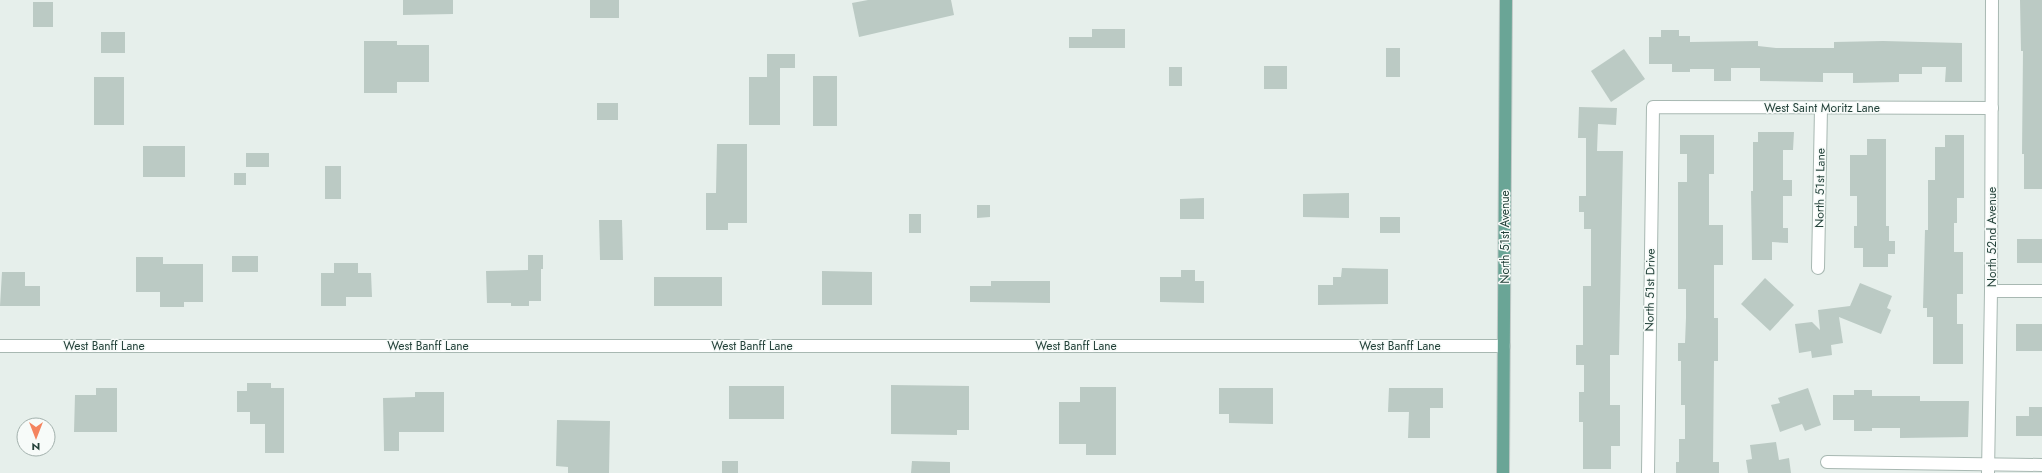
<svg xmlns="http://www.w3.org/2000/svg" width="2042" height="473" font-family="Jost,sans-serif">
<rect width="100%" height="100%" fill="#e6efeb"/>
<g fill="#bbcac4">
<path d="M403,0H453V14L403,15Z"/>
<rect x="590" y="0" width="29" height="18"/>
<path d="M868,0H951L954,15L859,37L852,3Z"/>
<path d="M2020,0H2042V189H2024V154H2022L2023,51H2021Z"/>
<rect x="33" y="2" width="20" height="25"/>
<path d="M1092,29H1125V48H1069V37H1092Z"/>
<path d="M1661,30H1679V36H1690V42L1758,41V46L1776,48H1834V42L1883,41L1962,43V82H1945L1946,67H1922V74H1899V82L1853,83V73H1823V82L1760,81V68H1731V81H1714V69H1690V72H1672V64H1649V37H1661Z"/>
<rect x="101" y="32" width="24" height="21"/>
<path d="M364,41H397V45H429V82H397V93H364Z"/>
<rect x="1386" y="48" width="14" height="29"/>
<path d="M1624,49L1645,79L1611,102L1591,71Z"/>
<path d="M767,54H795V68H780V125H749V77H767Z"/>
<rect x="1264" y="66" width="23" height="23"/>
<rect x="1169" y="67" width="13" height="19"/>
<rect x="813" y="76" width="24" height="50"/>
<rect x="94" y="77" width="30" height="48"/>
<rect x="597" y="103" width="21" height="17"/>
<path d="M1579,107L1617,108L1616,125L1598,124L1597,151H1623L1619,355H1610V405H1620V446H1611V469H1583V422H1579V392H1584V365H1576V345H1583V286H1591V229H1584V212H1579V196H1586V138H1578Z"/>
<path d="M1758,132H1794L1793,150H1783V180H1792V196H1783V228H1788V243L1772,242V260H1752L1751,191H1753V142H1758Z"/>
<path d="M1680,135H1714V174H1709V225H1723V265H1714V318H1718V361H1714L1713,462H1719V473H1676V462H1679V439H1685V405H1681V361H1678V343H1685L1686,318V289H1678V182H1687V154H1680Z"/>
<path d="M1945,135H1964V198H1957V223H1954V252H1963V294H1957V324H1963V364H1933V317H1927V308H1923L1925,230H1928V180H1935V147H1945Z"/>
<path d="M1867,139H1886V226H1889V241H1895V254H1888V267H1863V248H1854V226H1857V196H1850V155H1867Z"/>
<path d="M717,144H747V223H728V230H706V193H716Z"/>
<rect x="143" y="146" width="42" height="31"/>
<rect x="246" y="153" width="23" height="14"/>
<rect x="325" y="166" width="16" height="33"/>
<rect x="234" y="173" width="12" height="12"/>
<path d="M1349,193V218L1303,217V194Z"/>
<path d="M1204,198V219H1180V199Z"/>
<path d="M977,205H990V217L977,218Z"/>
<rect x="909" y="214" width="12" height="19"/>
<rect x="1380" y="217" width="20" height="16"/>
<path d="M599,220H622L623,260H600Z"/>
<rect x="2017" y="239" width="25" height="24"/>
<path d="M528,255H543V269H541V301H529V306H511V303H487L486,271L528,270Z"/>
<rect x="232" y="256" width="26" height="16"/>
<path d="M136,257H163V264H203V302H184V307H160V292H136Z"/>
<path d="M334,263H358V273H371L372,297H346V306H321V273H334Z"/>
<path d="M1342,268L1388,269V304L1318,305V285H1333V277H1341Z"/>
<path d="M1181,270H1195V281H1204V303L1160,302V277H1181Z"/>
<path d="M822,271L872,272V305H822Z"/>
<path d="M2,272H25V286H40V306H0Z"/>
<rect x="654" y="277" width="68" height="29"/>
<path d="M1765,278L1794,305L1770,331L1741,304Z"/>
<path d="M991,281H1050V303L970,302V286H991Z"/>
<path d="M1860,283L1892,296L1887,308L1891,310L1881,334L1839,317L1843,343L1831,345L1832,355L1812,358L1811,351L1799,353L1795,324L1812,322L1820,330L1818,310L1850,306Z"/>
<rect x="2016" y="324" width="26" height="27"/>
<path d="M247,383H271V388H284V453H265V424H250V412H237V391H247Z"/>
<path d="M891,385L969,386V430H957V435L891,434Z"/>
<rect x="729" y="386" width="55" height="33"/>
<path d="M1080,387H1116V455H1086V444H1059V402H1080Z"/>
<path d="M96,388H117V432H74L75,395H96Z"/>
<path d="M1219,388H1273V424L1229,423V414H1219Z"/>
<path d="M1389,388H1443V408H1430V438H1408L1409,412H1388Z"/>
<path d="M1808,388L1821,425L1805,431L1802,424L1780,432L1771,405L1780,403L1778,398Z"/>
<path d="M1854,390H1872V396H1920V401H1969L1968,437L1900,438V428H1872V431H1854V420H1833V395H1854Z"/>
<path d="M415,392H444V432H399V451H384L383,398L415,397Z"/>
<path d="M2029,407H2042V436H2016V416H2029Z"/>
<path d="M557,420L610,421L609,473H568V467L556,466Z"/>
<path d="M1776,442L1779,460L1789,458L1791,473H1748L1746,460L1752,459L1750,445Z"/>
<rect x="722" y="461" width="16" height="12"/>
<path d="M912,461L950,462V473H911Z"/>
</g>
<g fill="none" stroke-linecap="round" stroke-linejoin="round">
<defs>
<g id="minor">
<path d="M1818,268L1821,108"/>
<path d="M1991,291H2042"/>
<path d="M0,346H1504"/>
<path d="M1827,462L2042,465"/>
<path d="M1648,473L1653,107L1992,108"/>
<path d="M1988,473L1991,291L1992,0"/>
</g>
<path id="major" d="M1503,473L1506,0"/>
</defs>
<use href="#minor" stroke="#a8b8b2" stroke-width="14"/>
<use href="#major" stroke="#c2cac8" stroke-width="14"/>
<use href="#minor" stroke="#fff" stroke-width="12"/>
<use href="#major" stroke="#6aa596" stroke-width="12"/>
</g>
<g text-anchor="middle" stroke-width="3" stroke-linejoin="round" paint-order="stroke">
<g font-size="12" fill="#24423a" stroke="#f7fbf9">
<text x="1822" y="112">West Saint Moritz Lane</text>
<text transform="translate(1820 188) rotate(-89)" y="4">North 51st Lane</text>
<text transform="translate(1505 237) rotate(-90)" y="4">North 51st Avenue</text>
<text transform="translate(1992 237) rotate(-90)" y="4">North 52nd Avenue</text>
<text transform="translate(1650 290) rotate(-89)" y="4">North 51st Drive</text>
<text x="104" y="350">West Banff Lane</text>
<text x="428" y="350">West Banff Lane</text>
<text x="752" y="350">West Banff Lane</text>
<text x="1076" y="350">West Banff Lane</text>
<text x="1400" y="350">West Banff Lane</text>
</g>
</g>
<g transform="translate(36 437) rotate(180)"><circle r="19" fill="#f7fbf9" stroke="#a3b1ad"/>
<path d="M0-3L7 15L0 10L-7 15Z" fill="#f4845f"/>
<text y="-6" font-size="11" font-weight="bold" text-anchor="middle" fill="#24423a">N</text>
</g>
</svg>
